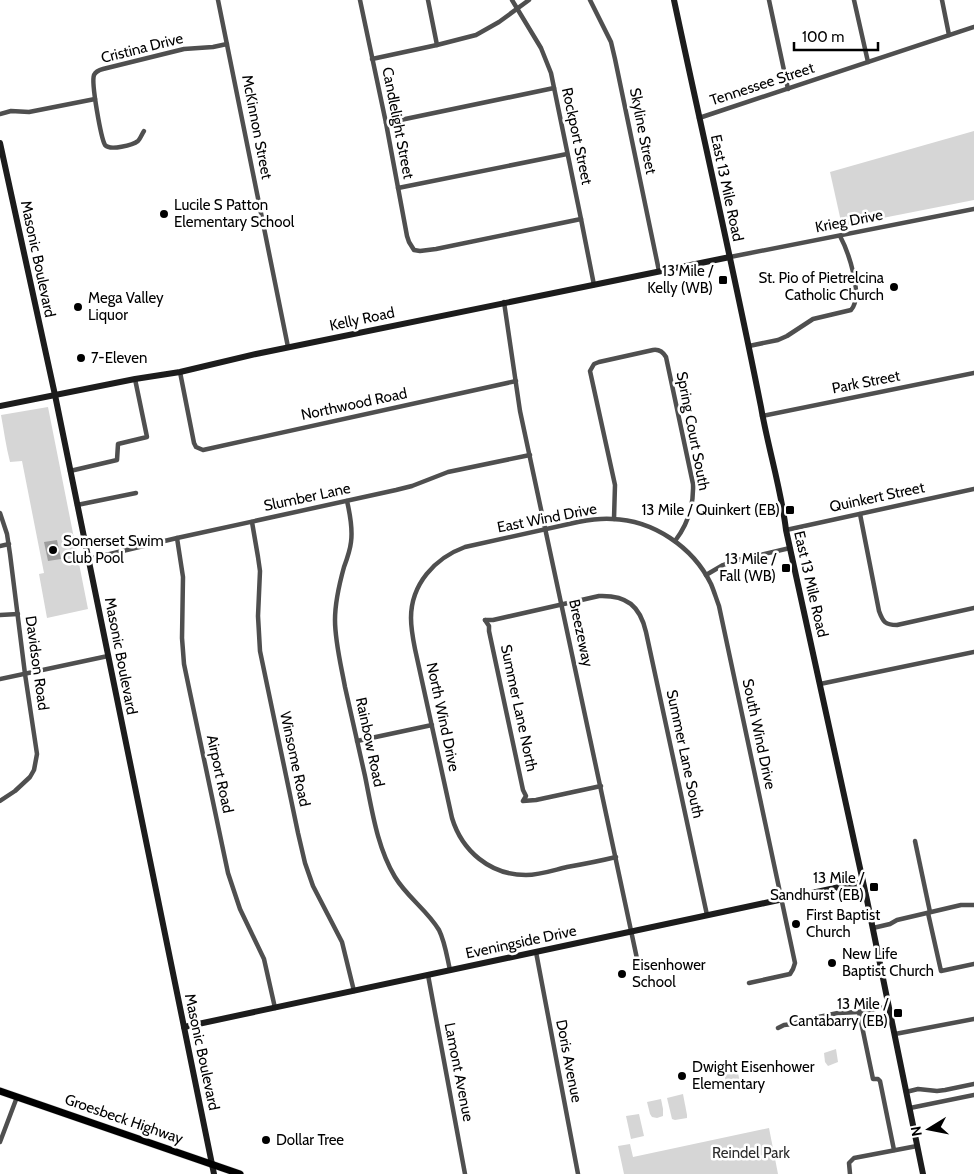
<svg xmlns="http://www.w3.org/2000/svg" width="974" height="1174" font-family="Cabin,sans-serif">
<rect width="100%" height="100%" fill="#fff"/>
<g fill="#d6d6d6">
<path d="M974,131V200L842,226L830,172Z"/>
<path d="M48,407L88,609L47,618L39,574L44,573L22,461L10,462C6,447 4,431 1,415Z"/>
<path d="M836,1049L838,1062L828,1066L825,1062L824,1053Z"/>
<path d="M737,1068L740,1083L726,1085L724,1070Z"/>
<path d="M683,1094L687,1115V1118L675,1120L672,1119L667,1098Z"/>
<path d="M661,1099L663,1109V1116L657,1118L652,1117L650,1114L647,1102Z"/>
<path d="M639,1114L644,1136L631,1139L626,1116Z"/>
<path d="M769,1128L778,1174H624L618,1146L630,1144L633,1157Z"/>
</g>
<path fill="#9d9d9d" d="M57,540L61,559L48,561L44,542Z"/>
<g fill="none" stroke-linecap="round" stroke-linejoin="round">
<defs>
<path id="primary" d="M0,1091L240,1174"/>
</defs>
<use href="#primary" stroke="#dbdbdb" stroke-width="8"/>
<g stroke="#4f4f4f" stroke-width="4.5">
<path d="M218,0L288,347"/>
<path d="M360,0L386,123L407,236L409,242L414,250L420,251L436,249L581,219"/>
<path d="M428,0L437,45"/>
<path d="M512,0L541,48L551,73L581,219L594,285"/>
<path d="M590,0L611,42L615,59L659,271"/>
<path d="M769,0L788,89"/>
<path d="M854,0L868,62"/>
<path d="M942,0L949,35"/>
<path d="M372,59L437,45L476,35L499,22L529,0"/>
<path d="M0,114L11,111L29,112L95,99"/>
<path d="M699,118L974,27"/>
<path d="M386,123L554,88"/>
<path d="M144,131C142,134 140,139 138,141C133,145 110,151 105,145C101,138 91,83 94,75C96,71 99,70 103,69L184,49L213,47L227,44"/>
<path d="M398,188L567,154"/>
<path d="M730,257L974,209"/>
<path d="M504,302L520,411L636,954L639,969"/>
<path d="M749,346L778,340L787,336L813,319L851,310C864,296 848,251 840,236"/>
<path d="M180,372L194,443L196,447L203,450L516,381"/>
<path d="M762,416L974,373"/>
<path d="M70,471L117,460L118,444L147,437L135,379"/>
<path d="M347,501C350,514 353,528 351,542C350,551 347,559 344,567C339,585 335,601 335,620C335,642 341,665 345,687C352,717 358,746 365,776C372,810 377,847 395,877C407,897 427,910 439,930C445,942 447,957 450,970"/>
<path d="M77,505L136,493"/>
<path d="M0,513L7,534L10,554L25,674L37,754L34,770L30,777L15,791L0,801"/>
<path d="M860,514L879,611C883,622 885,625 897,625L974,608"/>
<path d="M614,519L615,485L590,371L594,364L599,362L653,350C659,349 663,352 666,357L693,484C694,506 688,524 675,541"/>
<path d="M252,522L258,557L260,571L258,616L260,651L298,833L305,863L313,886L342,942L354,991"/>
<path d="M786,530L974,489"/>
<path d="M177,538L183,577L182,638L184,664L189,688L228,873L240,909L264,959L275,1008"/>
<path d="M0,546L9,544"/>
<path d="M89,559L177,538L396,490L412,486L448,472L530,455"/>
<path d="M706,575L723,565L734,561L790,548"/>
<path d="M0,615L18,614"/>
<path d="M485,620H493L599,596C627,595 640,606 646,632L707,915"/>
<path d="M485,620L489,626V631L523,790L526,796L523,801L536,800L601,786"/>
<path d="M0,679L108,656"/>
<path d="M820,684L974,652"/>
<path d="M357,741L432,725"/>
<path d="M915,841L930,912"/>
<path d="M616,857C600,861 584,864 567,867C554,870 540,875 526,875C490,875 462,851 452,818L415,649C413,639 411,629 411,618C411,584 435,558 465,547L578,522C589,520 601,518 612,519C653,520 693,547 711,584C714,591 716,598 719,606L795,963L793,969L790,974L749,983"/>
<path d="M928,913L941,971L974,964"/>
<path d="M873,928L890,924L897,920L961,905H974"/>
<path d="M536,952L578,1174"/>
<path d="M428,975L465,1174"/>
<path d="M859,1012L873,1079H878L880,1081L894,1150"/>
<path d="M778,1028L784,1025L793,1024L804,1020L838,1013L859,1012L889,1006"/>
<path d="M895,1034L974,1019"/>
<path d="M906,1092L918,1089L937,1091L945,1090L974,1084"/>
<path d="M910,1108L974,1095"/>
<path d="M0,1142L17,1097"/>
<path d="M850,1174L849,1163L854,1158L917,1146"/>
</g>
<g stroke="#1c1c1c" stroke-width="6">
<path d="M674,0C703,136 734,271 761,407C768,448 781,488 786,530L867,900L923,1174"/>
<path d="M0,143L55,395L214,1174"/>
<path d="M0,406L135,379L180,372L256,354L730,257"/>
<path d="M184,1027L863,882"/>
</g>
<use href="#primary" stroke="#000" stroke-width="7"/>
</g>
<g fill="#000" stroke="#fff" stroke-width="2">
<circle cx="164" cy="214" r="5"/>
<rect x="718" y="275" width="10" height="10" rx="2.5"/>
<circle cx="894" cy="287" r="5"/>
<circle cx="78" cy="307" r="5"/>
<circle cx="81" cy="358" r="5"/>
<rect x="785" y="505" width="10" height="10" rx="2.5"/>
<circle cx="53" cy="550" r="5"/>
<rect x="781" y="563" width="10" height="10" rx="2.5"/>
<rect x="869" y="882" width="10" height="10" rx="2.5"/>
<circle cx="796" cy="924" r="5"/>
<circle cx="832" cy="963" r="5"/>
<circle cx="622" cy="974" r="5"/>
<rect x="893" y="1008" width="10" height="10" rx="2.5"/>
<circle cx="682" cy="1076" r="5"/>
<circle cx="266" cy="1140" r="5"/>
</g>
<g text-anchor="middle" stroke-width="5" stroke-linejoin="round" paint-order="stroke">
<g font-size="15" fill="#000" stroke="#fff">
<text transform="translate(142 48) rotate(-14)" y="5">Cristina Drive</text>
<text transform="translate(762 84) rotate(-18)" y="5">Tennessee Street</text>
<text transform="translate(398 123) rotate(79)" y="5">Candlelight Street</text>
<text transform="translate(257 127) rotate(79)" y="5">McKinnon Street</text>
<text transform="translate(643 131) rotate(79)" y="5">Skyline Street</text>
<text transform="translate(577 136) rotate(78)" y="5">Rockport Street</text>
<text transform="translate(727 188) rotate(78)" y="5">East 13 Mile Road</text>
<text transform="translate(849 221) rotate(-11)" y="5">Krieg Drive</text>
<text transform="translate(38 259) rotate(78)" y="5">Masonic Boulevard</text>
<text transform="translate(362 319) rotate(-12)" y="5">Kelly Road</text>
<text transform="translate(866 382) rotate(-11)" y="5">Park Street</text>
<text transform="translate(354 404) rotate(-12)" y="5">Northwood Road</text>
<text transform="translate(693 431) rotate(79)" y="5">Spring Court South</text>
<text transform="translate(307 497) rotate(-12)" y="5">Slumber Lane</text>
<text transform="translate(877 497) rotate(-12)" y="5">Quinkert Street</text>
<text transform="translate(547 518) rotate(-11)" y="5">East Wind Drive</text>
<text transform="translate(811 584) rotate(77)" y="5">East 13 Mile Road</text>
<text transform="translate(581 633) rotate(78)" y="5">Breezeway</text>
<text transform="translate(121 656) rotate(79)" y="5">Masonic Boulevard</text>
<text transform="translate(37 663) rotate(82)" y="5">Davidson Road</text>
<text transform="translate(519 708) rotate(78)" y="5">Summer Lane North</text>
<text transform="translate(443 717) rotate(78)" y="5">North Wind Drive</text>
<text transform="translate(759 734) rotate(78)" y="5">South Wind Drive</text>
<text transform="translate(370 742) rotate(78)" y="5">Rainbow Road</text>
<text transform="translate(685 754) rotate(78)" y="5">Summer Lane South</text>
<text transform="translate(295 759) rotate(78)" y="5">Winsome Road</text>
<text transform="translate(220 774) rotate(78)" y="5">Airport Road</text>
<text transform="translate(521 942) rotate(-12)" y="5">Eveningside Drive</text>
<text transform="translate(202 1052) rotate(78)" y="5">Masonic Boulevard</text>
<text transform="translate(569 1061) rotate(79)" y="5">Doris Avenue</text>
<text transform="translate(459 1072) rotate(79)" y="5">Lamont Avenue</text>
<text transform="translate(124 1119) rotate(19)" y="5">Groesbeck Highway</text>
</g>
<g font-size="15" fill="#000" stroke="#fff" text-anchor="start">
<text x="174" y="210">Lucile S Patton<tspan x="174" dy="17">Elementary School</tspan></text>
<text x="713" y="276" text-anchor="end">13 Mile /<tspan x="713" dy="17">Kelly (WB)</tspan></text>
<text x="884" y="283" text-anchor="end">St. Pio of Pietrelcina<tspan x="884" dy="17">Catholic Church</tspan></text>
<text x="88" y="303">Mega Valley<tspan x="88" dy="17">Liquor</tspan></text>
<text x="91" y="363">7-Eleven</text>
<text x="780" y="515" text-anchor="end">13 Mile / Quinkert (EB)</text>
<text x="63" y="546">Somerset Swim<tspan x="63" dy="17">Club Pool</tspan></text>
<text x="776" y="564" text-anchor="end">13 Mile /<tspan x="776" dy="17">Fall (WB)</tspan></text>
<text x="864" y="883" text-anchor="end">13 Mile /<tspan x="864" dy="17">Sandhurst (EB)</tspan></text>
<text x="806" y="920">First Baptist<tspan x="806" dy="17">Church</tspan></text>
<text x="842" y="959">New Life<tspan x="842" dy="17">Baptist Church</tspan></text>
<text x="632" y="970">Eisenhower<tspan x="632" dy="17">School</tspan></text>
<text x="888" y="1009" text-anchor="end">13 Mile /<tspan x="888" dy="17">Cantabarry (EB)</tspan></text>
<text x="692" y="1072">Dwight Eisenhower<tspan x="692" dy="17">Elementary</tspan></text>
<text x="276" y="1145">Dollar Tree</text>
</g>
<g font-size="15" fill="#2d2d2d" stroke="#fff">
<text x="751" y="1158">Reindel Park</text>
</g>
</g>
<g transform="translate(929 1129) rotate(260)" stroke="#ffffff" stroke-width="4" paint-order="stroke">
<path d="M0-4L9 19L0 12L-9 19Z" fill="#000000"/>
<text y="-8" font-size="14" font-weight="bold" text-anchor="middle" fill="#000000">N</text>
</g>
<path d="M794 42v8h84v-8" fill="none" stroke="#000000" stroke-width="2.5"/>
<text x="802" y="42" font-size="15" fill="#000000" stroke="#ffffff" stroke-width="4" paint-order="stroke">100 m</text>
</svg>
